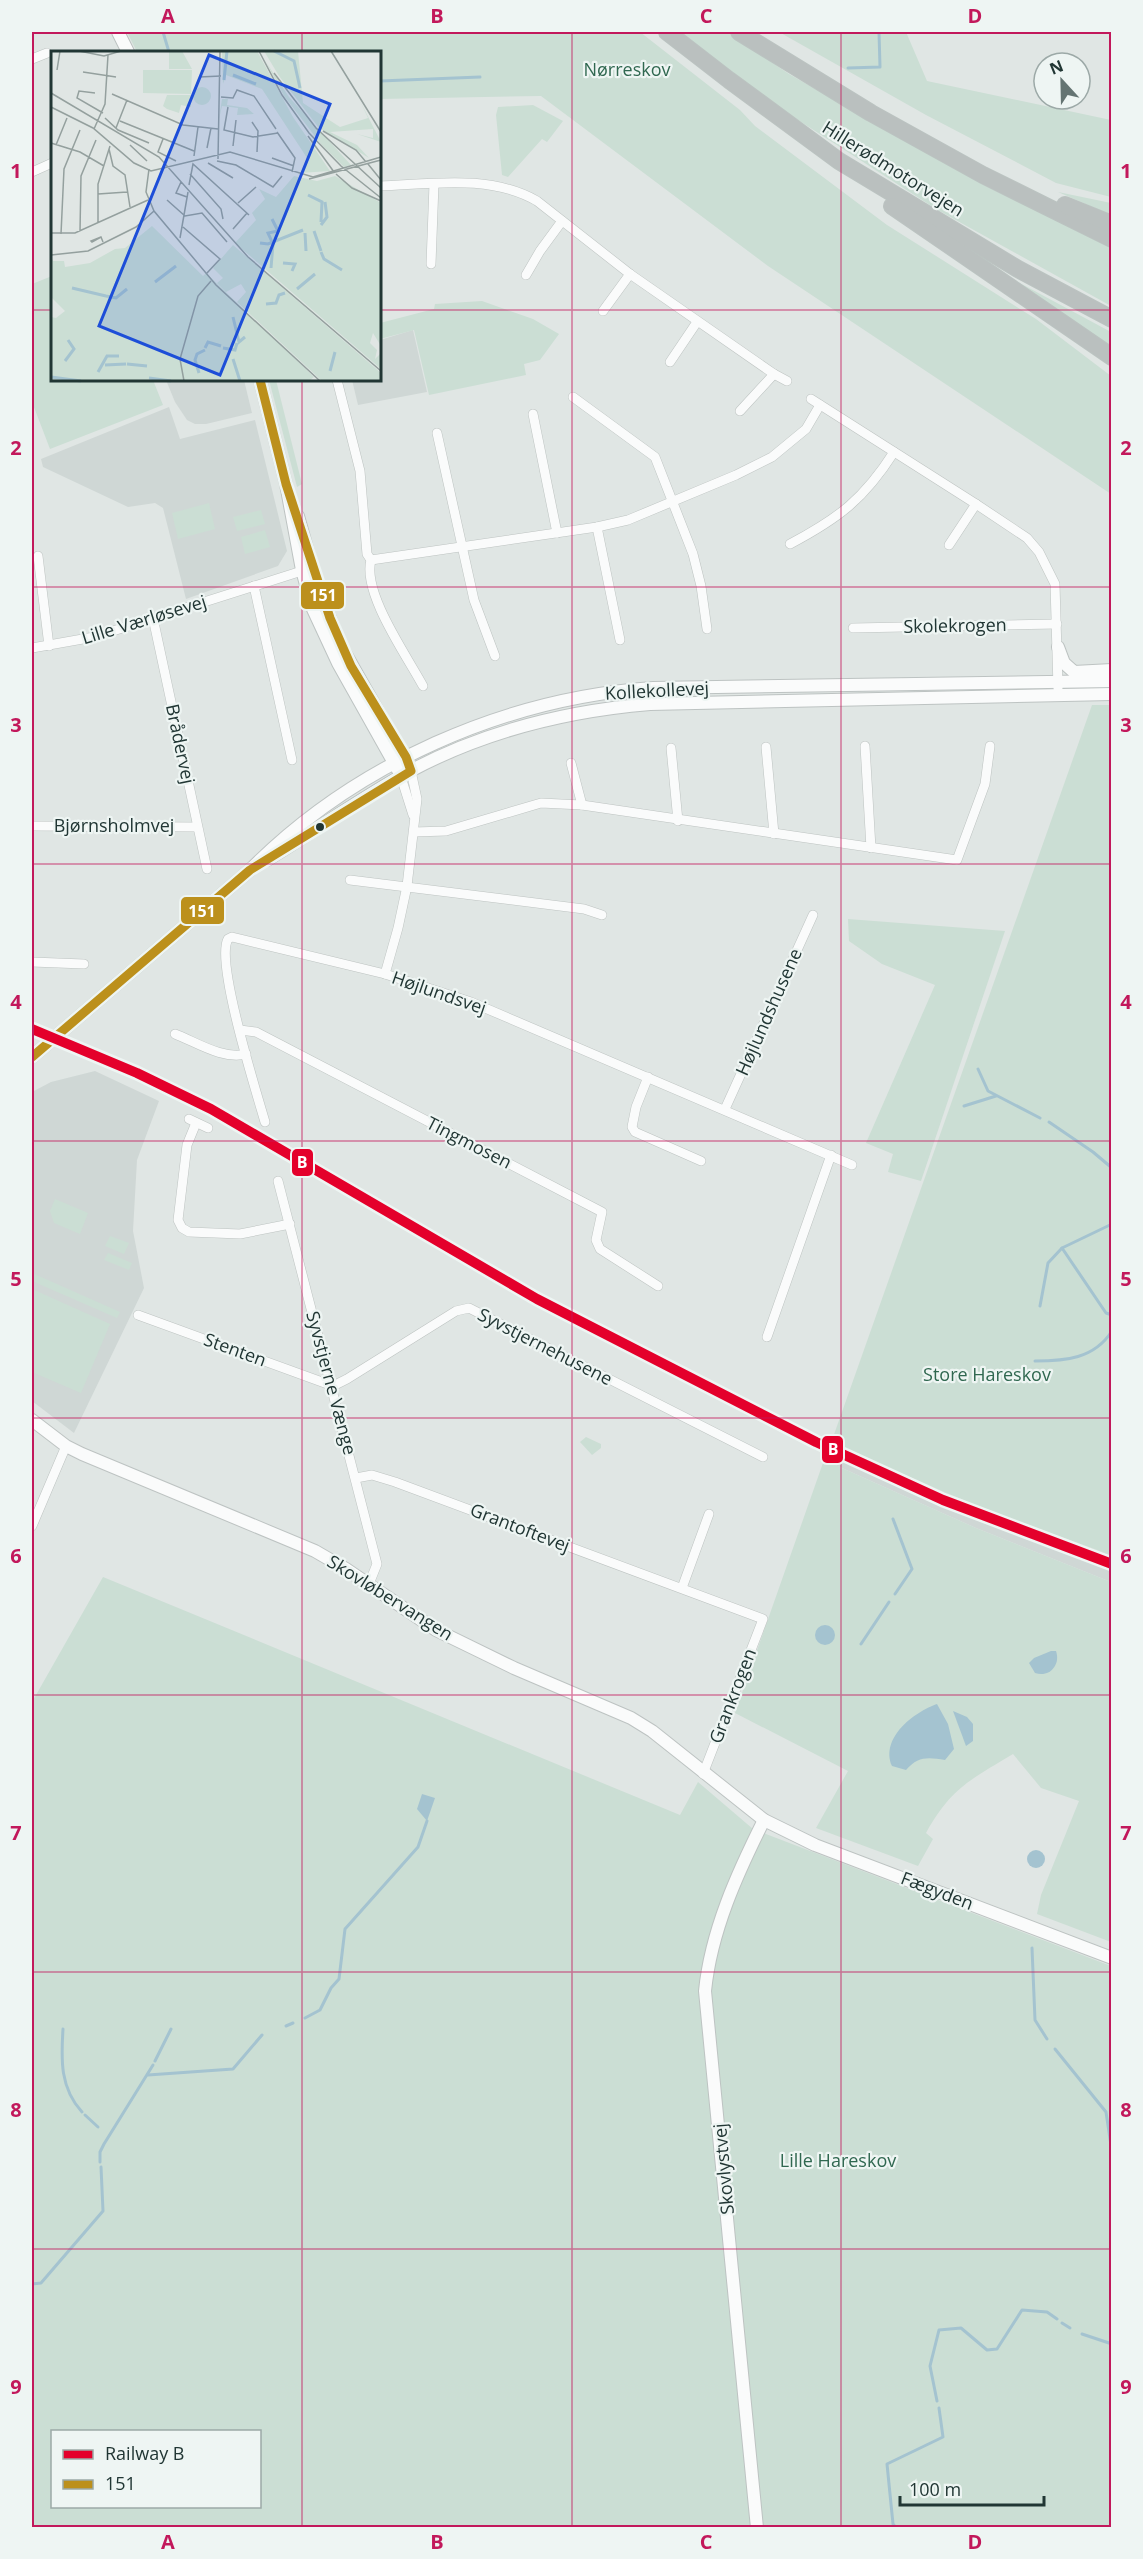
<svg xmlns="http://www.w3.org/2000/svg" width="1143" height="2559" font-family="'Open Sans',sans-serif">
<rect width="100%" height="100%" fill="#e0e6e4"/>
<g fill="#cfd7d5">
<path d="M413,330L427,392L358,405L352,380H380V340Z"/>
<path d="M166,380H244L252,413L206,424H195L187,420L175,402Z"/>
<path d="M169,407L180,439L255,420L287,551L278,566L186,599L163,508L155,503L128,507L43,467L41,459Z"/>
<path d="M95,1071L159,1101L137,1160L133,1231L144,1288L74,1433L32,1401V1092L51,1082Z"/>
<path d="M831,1443L984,1509L1111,1555V1582L976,1528L824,1460Z"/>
</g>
<g fill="#cbded4" fill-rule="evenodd">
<path d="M127,32H640L740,110L755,126L887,225L1036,319L1111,376V494L768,266L541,96L380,99V52H137Z"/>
<path d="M676,32H727L789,74L986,186L1111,247V306L936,209L747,87Z"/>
<path d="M779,32H906L927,81L1111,120V197L1056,183L926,115Z"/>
<path d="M533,105L563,121L547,142L542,139L508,177L502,175L496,115L498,107Z"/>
<path d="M1058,192L1111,203V215Z"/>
<path d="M52,276V380H153L163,405L50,449L32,402V284Z"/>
<path d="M1014,280L1111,332V352Z"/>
<path d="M482,301L533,319L559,334L540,360L524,364L526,375L429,395L414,330L380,339V323L434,309L435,304Z"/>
<path d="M269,380H276L302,484L297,487Z"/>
<path d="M209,503L215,529L178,539L172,513Z"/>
<path d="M261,510L265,524L237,531L233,517Z"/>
<path d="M265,530L270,547L245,554L241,537Z"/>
<path d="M1092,705H1112L1111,1555L984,1509L831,1443Z"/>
<path d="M848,919L1005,931L921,1181L888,1172L893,1154L866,1143L935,985L882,964L849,941Z"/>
<path d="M55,1199L88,1213L80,1234L54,1223L50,1211Z"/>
<path d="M110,1236L129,1243L124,1254L105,1246Z"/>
<path d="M108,1253L132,1263L129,1270L104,1260Z"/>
<path d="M32,1273L120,1312L117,1318L32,1281Z"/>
<path d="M32,1289L110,1324L81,1393L32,1372Z"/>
<path d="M586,1437L601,1444V1448L592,1455L580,1442Z"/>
<path d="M824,1460L976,1528L1111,1582V1942L1037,1914L1041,1895L1079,1801L1041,1788L1013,1754C970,1780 951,1788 926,1833L933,1839L918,1866L816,1828L848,1771L735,1713Z"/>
<path d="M103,1577L680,1815L698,1782L753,1829L1111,1966V2527L32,2528V1702ZM52,2432H260V2506H52Z"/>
</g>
<g fill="#a4c3d0">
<circle cx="825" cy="1635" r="10"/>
<path d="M1051,1651H1056C1061,1665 1049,1678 1035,1673L1029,1663L1034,1658Z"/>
<path d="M937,1704L948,1724L954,1749L945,1760C928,1757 918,1756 906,1770L892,1766C880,1738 914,1712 937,1704Z"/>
<path d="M953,1711L967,1717L973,1724V1741L966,1746Z"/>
<path d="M422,1794L435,1798L427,1821L417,1809Z"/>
<circle cx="1036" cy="1859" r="9"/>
</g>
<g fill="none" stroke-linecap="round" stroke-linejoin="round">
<g stroke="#a4c3d0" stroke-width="3">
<path d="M163,32L169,52"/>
<path d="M848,68L880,67L879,32"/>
<path d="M380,81L480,77"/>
<path d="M978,1069L988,1091L1040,1118"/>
<path d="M964,1106L996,1096"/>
<path d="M1049,1122L1093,1152L1112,1168"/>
<path d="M1112,1224L1062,1248L1106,1313L1112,1315"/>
<path d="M1040,1306L1048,1263L1062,1248"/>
<path d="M1035,1361C1065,1361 1094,1359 1112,1331"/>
<path d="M893,1519L912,1569L895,1594"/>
<path d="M861,1644L889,1602"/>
<path d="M1032,1948L1035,2020L1047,2039"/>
<path d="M305,2018L320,2010L331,1988L339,1979L345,1929L418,1847L427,1821"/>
<path d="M286,2026L293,2023"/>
<path d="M63,2029C61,2060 60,2088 82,2112"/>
<path d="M1055,2049L1106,2112L1112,2152"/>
<path d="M155,2061L171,2029"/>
<path d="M148,2075L233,2069L262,2035"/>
<path d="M85,2115L98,2127"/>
<path d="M100,2162V2152L104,2144L153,2065"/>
<path d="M32,2284L41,2283L103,2211L101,2167"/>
<path d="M1062,2323L1070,2328"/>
<path d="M1082,2334L1112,2344"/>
<path d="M937,2401L930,2366L939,2330L961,2328L987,2350L997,2349L1022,2310L1047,2312L1057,2319"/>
<path d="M896,2528L893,2524L887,2464L943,2437L939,2408"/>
</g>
<defs>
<g id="street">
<path d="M32,59L47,53"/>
<path d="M32,172L52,163"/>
<path d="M380,186C432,184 490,174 537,201L630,274L774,374L787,381"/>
<path d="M431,264L434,184"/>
<path d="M526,275L540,251L562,221"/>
<path d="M603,311L630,274"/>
<path d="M670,362L697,322"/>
<path d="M337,380L360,471L367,554L371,560L597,527L628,520L736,475L772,457L806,429L820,405"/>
<path d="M573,397L655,457L693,554L701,586L707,629"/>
<path d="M811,399L976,504L1027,538L1039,552L1055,584L1058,688"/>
<path d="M740,411L774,374"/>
<path d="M533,414L557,533"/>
<path d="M437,433L474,600L495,656"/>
<path d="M597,527L620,640"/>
<path d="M790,544C839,518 864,499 894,452"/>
<path d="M949,545L976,504"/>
<path d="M38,556L49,646"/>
<path d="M371,560C362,593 407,656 423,686"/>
<path d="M254,586L292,760"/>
<path d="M153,618L207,869"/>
<path d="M853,628L1057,624"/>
<path d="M32,648L94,637L308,569"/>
<path d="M865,746L871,848"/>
<path d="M766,747L774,834"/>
<path d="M671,748L678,821"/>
<path d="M571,763L582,805"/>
<path d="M401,777L413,815"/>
<path d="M32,826L197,827"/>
<path d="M414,832L446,831L541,803L582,805L957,860L985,784L990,746"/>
<path d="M350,880L584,909L602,915"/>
<path d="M32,962L84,964"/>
<path d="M385,974L398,928L407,886L417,799L411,771"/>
<path d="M240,1030L256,1032L602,1212L596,1240L600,1249L658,1286"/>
<path d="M175,1034C196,1042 223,1060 246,1054"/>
<path d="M648,1077L636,1107L632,1127L635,1132L701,1161"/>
<path d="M725,1109L813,915"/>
<path d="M189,1119L208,1128"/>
<path d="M265,1122C256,1091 215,961 228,939L232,937L385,974L471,1002L852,1165"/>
<path d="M196,1123L187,1145L178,1220L182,1228L189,1232L240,1234L290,1224"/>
<path d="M278,1181L377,1564L369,1584"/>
<path d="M138,1315L333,1386L347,1379L456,1311L469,1308L763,1457"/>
<path d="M767,1337L831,1155"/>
<path d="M356,1478L372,1475L395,1482L763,1619L703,1774"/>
<path d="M32,1526L66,1446"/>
<path d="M682,1588L709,1514"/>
</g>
<g id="secondary">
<path d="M118,32L128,52"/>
<path d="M260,380L286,484L302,570L312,607L338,663L398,770"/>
<path d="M298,516L317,584L340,644L408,764"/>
<path d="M1058,647L1064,663L1074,672L1112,670"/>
<path d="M267,860C315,831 361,798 410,771C485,731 566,711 650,704L1112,694"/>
<path d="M32,1057L250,870C355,764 505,698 653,688L1112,681"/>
<path d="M32,1420L66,1446L82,1454L315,1551L346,1569L436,1630L514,1668L631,1718L652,1731L764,1820L815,1845L1112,1958"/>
<path d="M757,2528L705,1991C711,1931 737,1874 764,1820"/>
</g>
<g id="highway">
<path d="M667,32L729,80L839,161L1018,269L1112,319"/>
<path d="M739,32L871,113L983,175L1112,239"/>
<path d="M1065,205L1112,224"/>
<path d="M892,206L1112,357"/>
</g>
</defs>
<use href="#street" stroke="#bdc3c1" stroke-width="10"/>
<use href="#secondary" stroke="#bdc3c2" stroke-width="14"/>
<use href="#highway" stroke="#bbc3c1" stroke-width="18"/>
<use href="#street" stroke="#fafbfb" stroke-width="9"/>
<use href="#secondary" stroke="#fafbfb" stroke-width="12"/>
<use href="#highway" stroke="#bac0bf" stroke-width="16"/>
<defs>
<path id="bus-1" d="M32,1057L250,870L411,771L406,757L351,666L330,618L286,484L260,380"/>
</defs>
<use href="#bus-1" stroke="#eef5f3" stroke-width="14"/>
<use href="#bus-1" stroke="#bc901c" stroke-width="9"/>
<defs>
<path id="rail-1" d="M32,1029L137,1073L211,1109L537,1299L816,1442L943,1500L1112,1564"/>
</defs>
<use href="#rail-1" stroke="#eef5f3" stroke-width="15"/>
<use href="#rail-1" stroke="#e4002b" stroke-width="10"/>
</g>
<path fill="none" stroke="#c2185b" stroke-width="1.5" stroke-opacity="0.55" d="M302,32V52M572,32V2528M841,32V2528M32,310H52M380,310H1112M302,380V2528M32,587H1112M32,864H1112M32,1141H1112M32,1418H1112M32,1695H1112M32,1972H1112M32,2249H1112"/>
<circle fill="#213634" stroke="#eef5f3" stroke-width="2" cx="320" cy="827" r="5"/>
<g text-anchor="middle" stroke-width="4.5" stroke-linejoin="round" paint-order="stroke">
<g font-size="18" fill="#306850" stroke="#eef5f3">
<text x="627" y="76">Nørreskov</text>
<text x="987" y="1381">Store Hareskov</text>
<text x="838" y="2167">Lille Hareskov</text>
</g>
<g font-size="18" fill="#213634" stroke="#eef5f3">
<text transform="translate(893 169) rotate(32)" y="6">Hillerødmotorvejen</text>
<text transform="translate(144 620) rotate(-17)" y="6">Lille Værløsevej</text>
<text transform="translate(955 626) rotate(-1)" y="6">Skolekrogen</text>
<text transform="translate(657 691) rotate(-3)" y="6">Kollekollevej</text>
<text transform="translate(180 744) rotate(78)" y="6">Brådervej</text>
<text x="114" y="832">Bjørnsholmvej</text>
<text transform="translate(439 993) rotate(19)" y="6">Højlundsvej</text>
<text transform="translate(769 1012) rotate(-66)" y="6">Højlundshusene</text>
<text transform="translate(469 1143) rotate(27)" y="6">Tingmosen</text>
<text transform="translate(545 1347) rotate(27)" y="6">Syvstjernehusene</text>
<text transform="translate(235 1350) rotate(20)" y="6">Stenten</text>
<text transform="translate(331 1383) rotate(75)" y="6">Syvstjerne Vænge</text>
<text transform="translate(520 1528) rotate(21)" y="6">Grantoftevej</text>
<text transform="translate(390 1598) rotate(32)" y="6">Skovløbervangen</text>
<text transform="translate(733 1696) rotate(-69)" y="6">Grankrogen</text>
<text transform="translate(937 1891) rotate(21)" y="6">Fægyden</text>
<text transform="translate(724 2169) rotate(-95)" y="6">Skovlystvej</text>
</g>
</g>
<g transform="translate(51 51)">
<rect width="330" height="330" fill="#e0e6e4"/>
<path d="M118,0H131L141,18H118ZM171,0H206L242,66L279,120L249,122L258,110L211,38L175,24L172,33ZM213,0H247L252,52L289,76L317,67L309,50L330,91L306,83L322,87V78L279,81L306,94L318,107L268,77L228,25ZM215,11L238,46L300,114L293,116L270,93L233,45ZM92,19H141L140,43L92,42ZM142 45a9 9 0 1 1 18 0a9 9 0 1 1-18 0ZM116,44H140V56L130,54L128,62L116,58L112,55ZM171,48H177L176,54L196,57L203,63L186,64L187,57L171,55L168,68ZM243,125L266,130L284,125L330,152V295L322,282L319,292L326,299L324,308L330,302V318L184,192L205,169L201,162L214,148L208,138L225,146ZM101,175L152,225L155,222L263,326L258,330H0V266L5,267L14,260L0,246V205L2,210H13L14,216L39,212L64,198L74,197ZM182,194L330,322V330H271L186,251L195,241L190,233L175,241L166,232L172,227L162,217Z" fill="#cbded4"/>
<path fill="none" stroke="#a4c3d0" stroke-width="3" d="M223,0L243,10L249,37M182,24L205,33M173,29L176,0M257,144L271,151L270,171M270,174L276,166L274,151M263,180L270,200M254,182L255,200M209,192L217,193L252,179M270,201L273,208L291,219M232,212L244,213L241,220M220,217L222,193L217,182L227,180L221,168M104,231L125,215M21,237L55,245M246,238L264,223M55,245L65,247L76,238M215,253L225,252L228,244L234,242M182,266L188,291L194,286M154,297L157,291L170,295M172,297L184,299L186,292M182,308L189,330M14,310L23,298L17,289M76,313L96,315M54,314L75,313M279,320L284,301M47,321L56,305H68M148,322L144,309L146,303L154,299M0,326L30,330M98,327L120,330"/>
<path fill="none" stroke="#94a09e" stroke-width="1.5" d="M28,0L53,5L70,0M208,0L231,44L258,82L290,115L330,147M280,0L330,81M6,19L9,0M32,21L65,26M223,22L265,77L330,137M148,26L170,25M0,42L108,106L197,206L330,320M44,42L28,40L26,47L52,62M61,43L132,74L167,78M170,46L182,47L186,39L203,45L225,78M0,56L42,77L83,112L100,120L179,101L262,126L330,106M177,56L173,79L202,86L227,82M54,67L67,79L98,92M69,70L143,100M201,71L207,80L206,101M65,77L76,49M43,78L54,53L57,4M272,80L305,99L315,111M226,81L244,107L241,121M257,85L283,121M112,88L107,101L125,110M0,92L29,101L53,115M5,94L16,67M79,94L96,110M182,95L185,69M156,97L160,77M58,98L62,115L74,124L79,156M143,105L147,76M221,107L243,115M167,108L169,0M166,110L185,114L222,136L231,125M157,112L182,127M317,113L330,129M98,118L95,141L103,160L165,234L269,330M139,123L170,158L172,168M285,123L301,137L330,150M258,128L330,109M130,131L125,142L136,146M138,134L142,113L198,164M47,143L76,141M116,149L134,165L151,162L176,191M187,152L205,136M47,171V133L59,95M132,176L169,208L156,222M182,178L196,162M29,180L30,125L45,89M0,182H24L97,149M10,183L13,118L29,79M50,186L40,190L41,191L50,186L52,191M129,187L137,141M0,204L37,200L85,176L103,160M133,330L129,308L147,245L160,230"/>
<path fill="#1d4ed8" fill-opacity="0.15" stroke="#1d4ed8" stroke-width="3" d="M158,4L279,53L169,324L48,275Z"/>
<rect width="330" height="330" fill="none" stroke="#213634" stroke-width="3"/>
</g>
<g stroke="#eef5f3" stroke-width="2">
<rect x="300" y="581" width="45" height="29" rx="6" fill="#bc901c"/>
<rect x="180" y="896" width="45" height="29" rx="6" fill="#bc901c"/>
<rect x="291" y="1148" width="23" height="29" rx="6" fill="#e4002b"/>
<rect x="821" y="1435" width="23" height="29" rx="6" fill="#e4002b"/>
</g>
<g font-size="16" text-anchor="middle" font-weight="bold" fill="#fff">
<text x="323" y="601">151</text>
<text x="202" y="917">151</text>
<text x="302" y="1168">B</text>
<text x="833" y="1455">B</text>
</g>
<rect width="1143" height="2559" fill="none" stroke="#eef5f3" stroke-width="66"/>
<rect x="51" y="2430" width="210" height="78" fill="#eef5f3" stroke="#9ca9a7" stroke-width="1.5"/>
<rect x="63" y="2450" width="30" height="9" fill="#e4002b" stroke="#9ca9a7" stroke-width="1.5"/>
<text x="105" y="2460" font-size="18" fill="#213634">Railway B</text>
<rect x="63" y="2480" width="30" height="9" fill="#bc901c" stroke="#9ca9a7" stroke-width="1.5"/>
<text x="105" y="2490" font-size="18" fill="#213634">151</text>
<g transform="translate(1062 81) rotate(338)"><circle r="28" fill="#eef5f3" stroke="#9ca9a7" stroke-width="1.5"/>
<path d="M0-4.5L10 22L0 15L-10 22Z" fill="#647472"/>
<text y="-9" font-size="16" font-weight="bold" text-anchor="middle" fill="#213634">N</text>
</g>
<path d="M900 2496v9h144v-9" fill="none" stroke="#213634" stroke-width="3"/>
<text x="909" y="2496" font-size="18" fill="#213634" stroke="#eef5f3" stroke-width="4.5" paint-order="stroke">100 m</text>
<rect x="33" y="33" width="1077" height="2493" fill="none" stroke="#c2185b" stroke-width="2"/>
<g font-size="20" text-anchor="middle" font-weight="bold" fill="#c2185b">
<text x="168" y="23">A</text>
<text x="437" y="23">B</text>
<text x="706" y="23">C</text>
<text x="975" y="23">D</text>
<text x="16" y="178">1</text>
<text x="1126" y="178">1</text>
<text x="16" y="455">2</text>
<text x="1126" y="455">2</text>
<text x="16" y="732">3</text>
<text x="1126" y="732">3</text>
<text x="16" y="1009">4</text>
<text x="1126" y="1009">4</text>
<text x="16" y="1286">5</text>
<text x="1126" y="1286">5</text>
<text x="16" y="1563">6</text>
<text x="1126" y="1563">6</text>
<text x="16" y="1840">7</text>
<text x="1126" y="1840">7</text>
<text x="16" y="2117">8</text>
<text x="1126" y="2117">8</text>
<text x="16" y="2394">9</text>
<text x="1126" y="2394">9</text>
<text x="168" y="2549">A</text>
<text x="437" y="2549">B</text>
<text x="706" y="2549">C</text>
<text x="975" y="2549">D</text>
</g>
</svg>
